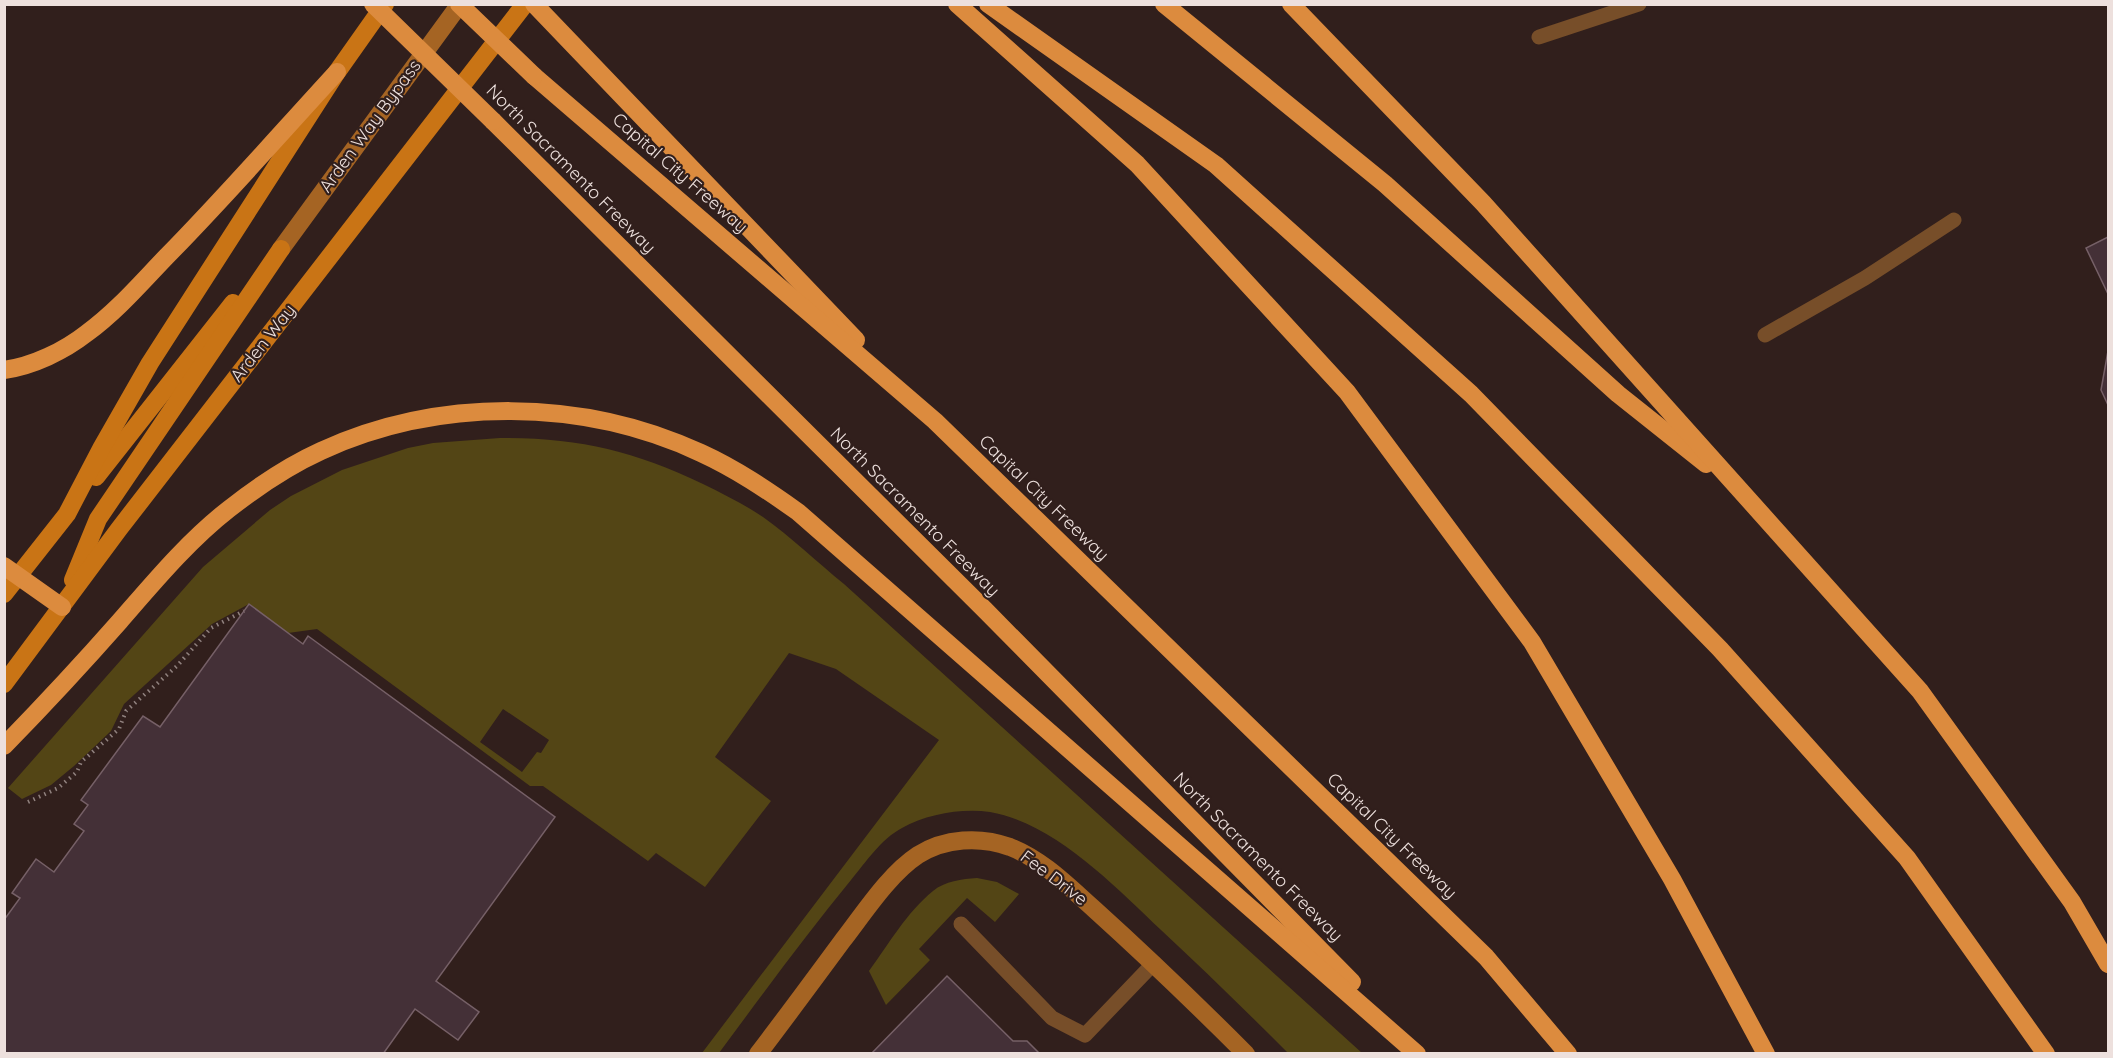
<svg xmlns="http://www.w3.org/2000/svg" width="2113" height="1058" font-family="Quicksand,sans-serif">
<rect width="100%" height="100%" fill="#311f1c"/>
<g fill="#534515" fill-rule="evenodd">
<path d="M500,438C580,438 631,450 703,484C723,494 744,504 763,517C791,537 817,562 844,584L1362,1053H1288C1246,1011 1204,970 1161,930C1114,886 1056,824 990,812C962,808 927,814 902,828C881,839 866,862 851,880C805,936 762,995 719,1053H702L939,740L836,669L789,653L715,757L771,801L705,887L656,853L648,861L543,786H530L317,629L288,633L249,604L212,624L124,704L111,731L74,766L51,785L22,799L8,788L203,567L270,510L291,496L342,470L408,448L433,443ZM503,709L549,740L541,753L537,752L522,772L480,742Z"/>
<path d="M977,878L997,882L1019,894L995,922L967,898L919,949L930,960L886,1005L869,971C888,945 907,912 933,891C945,881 962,879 977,878Z"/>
</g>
<g fill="#443037" stroke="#766067" stroke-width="1.5">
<path d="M2108,237V294L2086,248Z"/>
<path d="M2108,351V405L2101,390Z"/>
<path d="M249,604L303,644L308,636L555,817L436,981L479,1012L458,1040L415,1009L383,1054H4V920L20,898L12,893L36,859L54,872L84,831L74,824L88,805L81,800L143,716L160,727Z"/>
<path d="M947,976L1013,1041H1027L1040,1054H871Z"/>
</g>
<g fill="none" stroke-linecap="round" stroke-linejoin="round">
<path stroke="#90817e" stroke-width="4" stroke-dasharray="1.5 4.5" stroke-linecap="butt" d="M28,802L58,788L77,772L81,762L119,729L126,711L177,666L211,628L244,611"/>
<g stroke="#774e29" stroke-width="15">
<path d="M1539,37L1639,4"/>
<path d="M1765,335L1865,278L1954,220"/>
<path d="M961,924L1052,1018L1085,1035L1154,963"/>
</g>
<g stroke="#a56423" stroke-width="18">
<path d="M281,249L460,4"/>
<path d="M758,1054C787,1016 815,978 843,940C864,913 889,874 918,855C945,838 980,836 1010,847C1043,860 1068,886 1094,909C1146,956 1196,1004 1246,1054"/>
</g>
<g stroke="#c97415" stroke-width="18">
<path d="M96,477L233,303"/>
<path d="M73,580L98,519L281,249"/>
<path d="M4,594L67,514L102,447L150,363L337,72L385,4"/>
<path d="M4,684L119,529L525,4"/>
</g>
<g stroke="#dc8b3e" stroke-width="18">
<path d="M534,4L856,340"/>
<path d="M957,4L1137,164L1347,392L1532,642L1672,879L1766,1054"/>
<path d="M988,4L1216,165L1471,394L1720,649L1907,858L2046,1054"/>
<path d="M1164,4L1385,184L1618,394L1706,464"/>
<path d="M1291,4L1483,203L1920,691L2072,902L2108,964"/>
<path d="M534,76L935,421L1486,957L1568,1054"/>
<path d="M493,121L985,610L1352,982"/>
<path d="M4,370C33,366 64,351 87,333C116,312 141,283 166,257C225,197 280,134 337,72"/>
<path d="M4,566L62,607"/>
<path d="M4,746C44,705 83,663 120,621C154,582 188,541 229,509C257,487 288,466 321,451C439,397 583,398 701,453C736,469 767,490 798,512L1417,1054"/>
</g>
<g stroke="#dc8b3e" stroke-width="18">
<path d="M373,4L493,121"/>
<path d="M459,4L534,76"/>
</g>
</g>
<g text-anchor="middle" stroke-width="4.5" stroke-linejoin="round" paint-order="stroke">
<g font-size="18" fill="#ede0dd" stroke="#311f1c">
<text transform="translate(370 126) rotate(-54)" y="6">Arden Way Bypass</text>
<text transform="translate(571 169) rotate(45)" y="6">North Sacramento Freeway</text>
<text transform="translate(680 173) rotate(41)" y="6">Capital City Freeway</text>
<text transform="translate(263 343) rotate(-52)" y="6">Arden Way</text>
<text transform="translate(1044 498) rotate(44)" y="6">Capital City Freeway</text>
<text transform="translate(915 512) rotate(45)" y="6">North Sacramento Freeway</text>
<text transform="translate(1392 836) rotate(44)" y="6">Capital City Freeway</text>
<text transform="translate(1258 857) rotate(45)" y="6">North Sacramento Freeway</text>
<text transform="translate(1054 878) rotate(37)" y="6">Fee Drive</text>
</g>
</g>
<rect width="2113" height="1058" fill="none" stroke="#ede0dd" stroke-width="12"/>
</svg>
